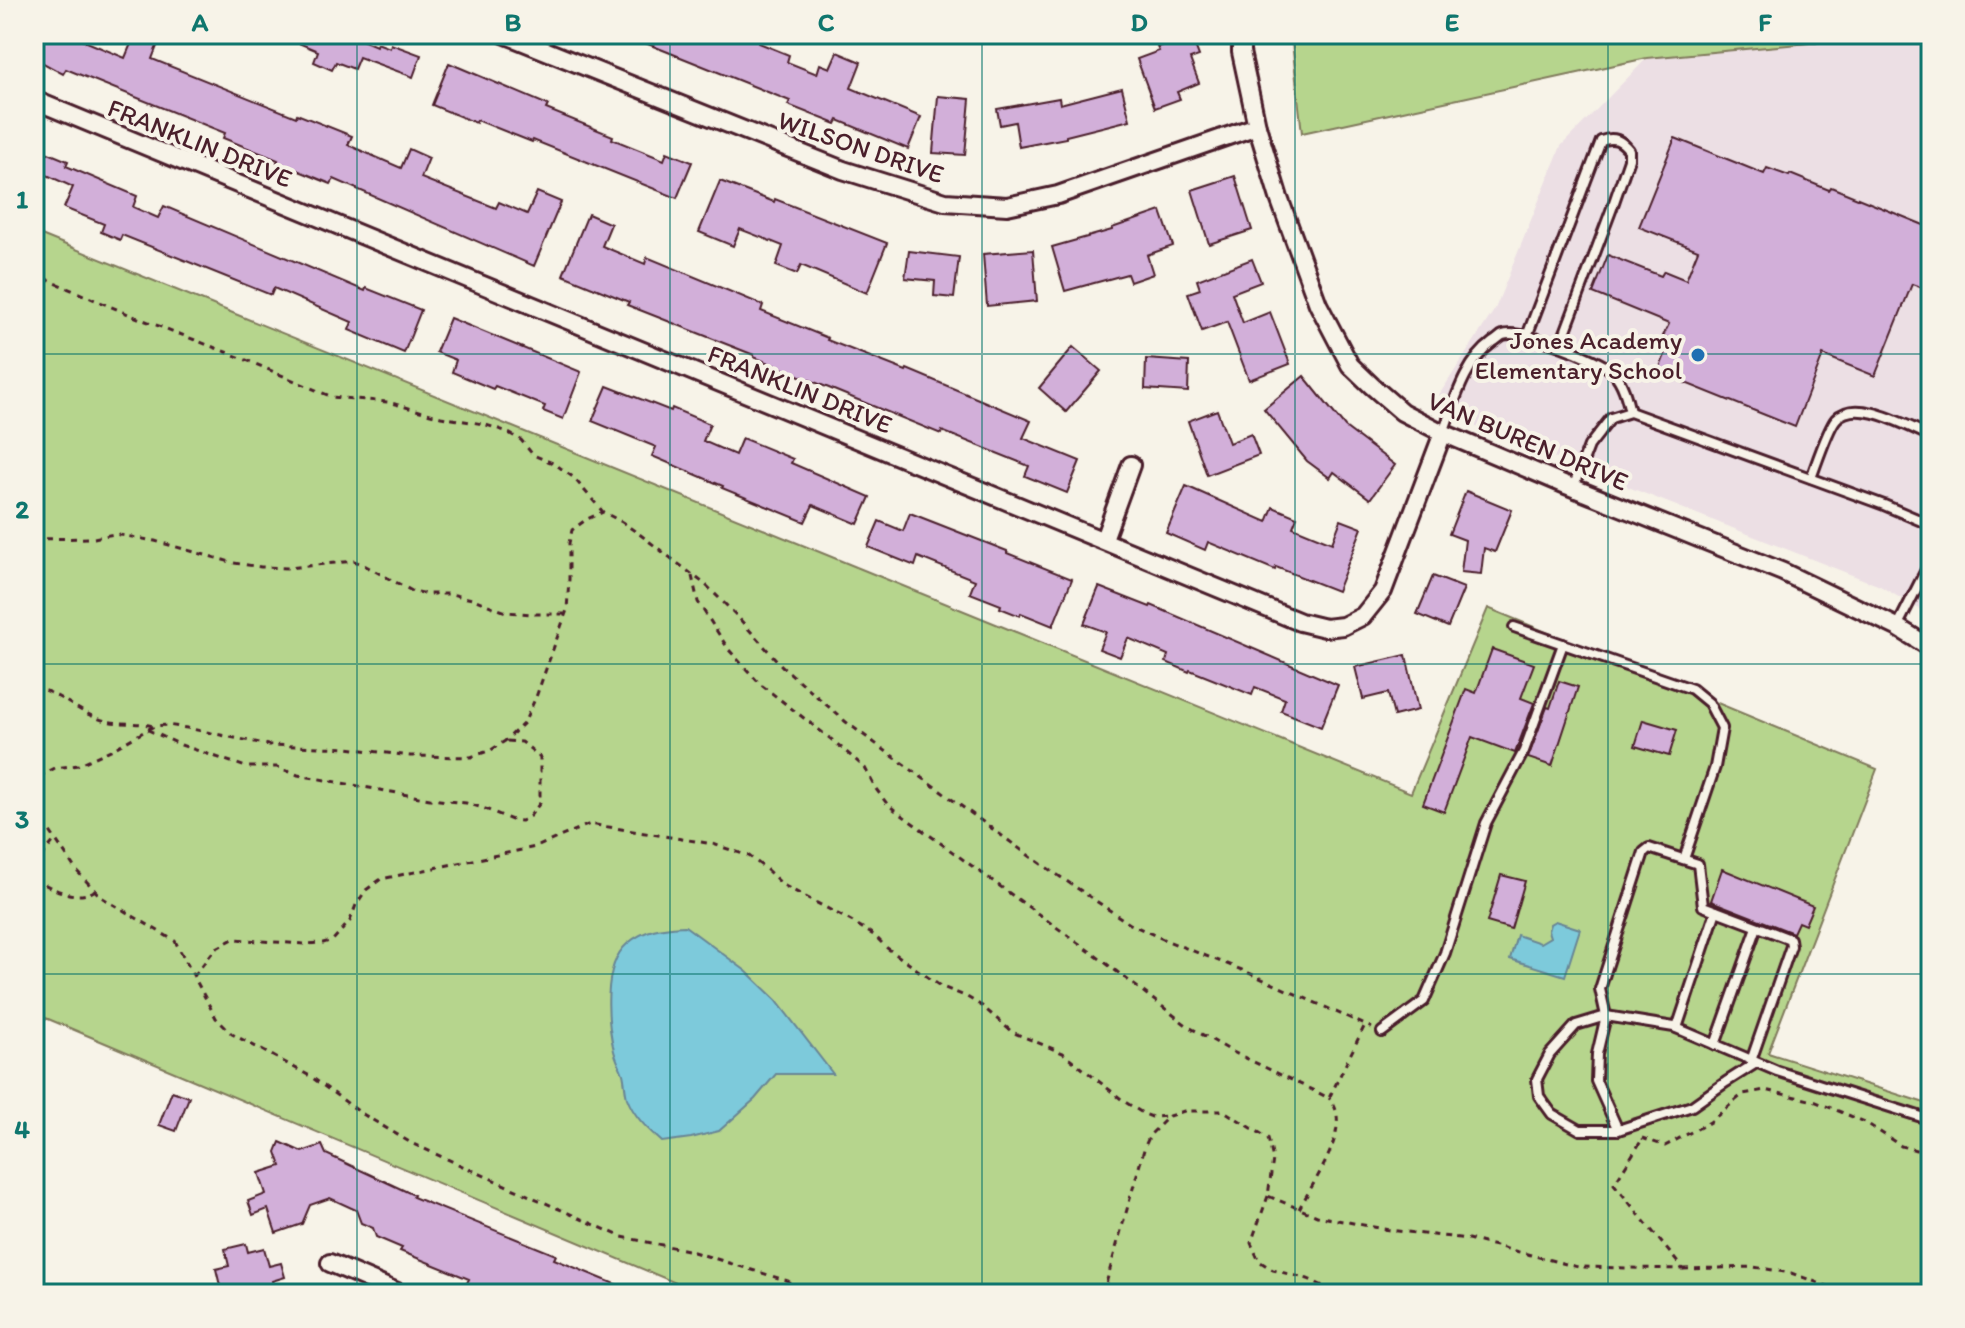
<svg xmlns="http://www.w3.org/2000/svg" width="1965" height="1328" font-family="Itim,sans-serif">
<rect width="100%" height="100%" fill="#f7f3e8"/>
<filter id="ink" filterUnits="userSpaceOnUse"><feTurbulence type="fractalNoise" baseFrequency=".0125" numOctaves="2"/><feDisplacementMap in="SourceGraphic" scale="16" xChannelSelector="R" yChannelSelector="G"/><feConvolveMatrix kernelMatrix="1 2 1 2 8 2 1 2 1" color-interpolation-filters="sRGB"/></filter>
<g filter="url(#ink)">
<path fill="#ecdfe4" d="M1908,34H1931V616L1880,586L1478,428L1435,401L1495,309L1561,146L1647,58Z"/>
<g fill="#b6d58d" stroke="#807a5c" stroke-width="2">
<path d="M1291,34H1908L1647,58L1302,133Z"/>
<path d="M34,232L1411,793L1488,608L1877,769L1768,1053L1931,1105V1294H702L34,1013Z"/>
</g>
<g fill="#7dcadb" stroke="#698695" stroke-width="2">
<path d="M1555,921L1580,929L1565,976L1510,959L1517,935L1540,943L1550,937L1548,931L1550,924Z"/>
<path d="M685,926L746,971L776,1000L833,1074H776L755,1099L719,1131L691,1138L662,1142C648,1129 634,1117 627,1098C625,1091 625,1082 623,1074C620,1066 616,1059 614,1051C607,1021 602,966 627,944C644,929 663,927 685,926Z"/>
</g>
<g fill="#d2afd9" stroke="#4a1f2b" stroke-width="2">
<path d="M34,34H85L82,40L125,58L135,34H140L159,41L152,59L296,117L297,114L352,136L348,145L401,168L409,149L429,158L421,178L496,208L499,202L527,214L537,192L561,202L534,266L334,179L331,184L277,162L278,160L223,138L225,133L66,69L63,74L34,58Z"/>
<path d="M277,34H348L376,46L377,43L390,48L391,44L421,55L413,77L359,57L354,69L336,62L332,70L314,62L318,51Z"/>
<path d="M623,34H763L759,43L789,55L787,62L817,74L820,64L830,68L837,52L861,62L851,88L921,117L908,149L838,120L836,124L788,105L790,101Z"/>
<path d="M1191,35L1199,56L1190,59L1199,83L1177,92L1180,99L1155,108L1137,59L1159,51L1157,47Z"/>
<path d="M449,63L548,105L546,109L613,136L612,139L664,160L667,152L692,162L677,198L533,140L532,142L477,120L476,123L432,105Z"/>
<path d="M1122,88L1130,120L1066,136V138L1019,147L1015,122L1000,125L997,109L1059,98L1060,104Z"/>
<path d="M938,96L970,99L965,155L933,153Z"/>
<path d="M1675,138L1764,174L1767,168L1789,176L1790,174L1829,190L1831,187L1931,228V291L1912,284L1875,376L1823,355L1795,427L1658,372L1671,340L1663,336L1669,324L1593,293L1608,255L1661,276L1664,271L1686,280L1698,250L1639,227Z"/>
<path d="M46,152L68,161L66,166L137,196L133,207L158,218L164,206L365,291L366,288L421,310L404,353L349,330L352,322L274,288L271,295L122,235L120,240L101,232L104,224L64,208L73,187L38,171Z"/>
<path d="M1235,176L1252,230L1209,244L1192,190Z"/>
<path d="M720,181L774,202L775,199L887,243L867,293L801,265L797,274L776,266L783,246L740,229L733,246L699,232Z"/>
<path d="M1161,211L1173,246L1147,255L1153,274L1130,282L1127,274L1065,291L1052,247L1112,230V228Z"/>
<path d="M588,214L611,224L602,246L645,264L647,257L763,305L761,311L828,338L827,340L906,371L907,369L1031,421L1023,438L1080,461L1067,493L1025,476L1029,466L942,431L941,434L824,386L754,357V355L627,305L629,302L563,275Z"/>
<path d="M1033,250L1037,301L987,306L983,254Z"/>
<path d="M909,251L959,257L954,298L934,296L935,281L905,278Z"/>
<path d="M1252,259L1261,282L1232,293L1243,323L1270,312L1290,364L1249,380L1227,322L1202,331L1188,293L1200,289L1197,280Z"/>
<path d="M450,318L581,372L563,419L543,411L545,406L495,386L493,389L452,372L456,360L436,352Z"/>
<path d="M1073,347L1101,371L1066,412L1039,388Z"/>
<path d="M1146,359L1189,362L1188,392L1145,389Z"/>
<path d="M1304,376L1345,427L1395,465L1370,499L1334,472L1330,478L1307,461L1264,409Z"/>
<path d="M607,386L671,411L672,408L710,424L703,441L735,455L742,438L793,459L791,463L870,497L858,524L813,505L805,522L722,488L723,486L652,456L656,447L592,421Z"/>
<path d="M1217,410L1229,443L1251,434L1259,455L1207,475L1188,421Z"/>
<path d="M1186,486L1267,522L1273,507L1297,517L1293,527L1332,543L1341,520L1362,528L1337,591L1276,567L1275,570L1208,542L1205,550L1166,533Z"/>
<path d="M1466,491L1512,510L1495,552L1484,548L1481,574L1461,572L1465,540L1449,534Z"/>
<path d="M910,513L1007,551V553L1072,579L1053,626L1021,613L1020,616L1000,608L1001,605L970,593L975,580L918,557L915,566L868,547L879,521L903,531Z"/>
<path d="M1433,576L1464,588L1448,627L1417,614Z"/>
<path d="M1099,587L1150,607L1151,605L1338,685L1321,727L1281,711L1285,699L1255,687L1252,695L1190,670L1189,672L1166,662L1168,655L1128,638L1120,657L1099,649L1106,632L1084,624Z"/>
<path d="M1492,649L1534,664L1521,698L1534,703L1515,753L1472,737L1444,812L1423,804L1466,689L1476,693Z"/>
<path d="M1406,655L1418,710L1394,716L1388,693L1363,699L1355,667Z"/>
<path d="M1559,681L1578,687L1552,766L1528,758L1547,707L1550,708Z"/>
<path d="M1643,720L1677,730L1669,756L1635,746Z"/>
<path d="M1722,869L1813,906L1805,925L1798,922L1793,933L1711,901Z"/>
<path d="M1501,875L1525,881L1511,929L1487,922Z"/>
<path d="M172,1091L189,1097L176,1131L159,1125Z"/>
<path d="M280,1142L302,1152L322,1145L326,1154L414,1195L413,1197L556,1255L554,1259L639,1294H493L467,1283L469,1279L400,1251L402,1248L376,1237L373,1228L361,1223L356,1210L330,1198L310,1205L302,1224L276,1233L268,1209L253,1215L248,1201L266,1194L259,1173L281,1166L276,1152Z"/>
<path d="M246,1244L248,1252L264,1248L269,1266L281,1263L285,1277L272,1281L275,1294H222L216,1269L229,1266L225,1249Z"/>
</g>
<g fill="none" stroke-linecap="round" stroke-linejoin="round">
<defs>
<g id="lane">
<path d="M1527,336L1601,141C1614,136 1621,140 1629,150V159L1612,208L1560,346"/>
<path d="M1443,433C1455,401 1464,363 1493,342C1497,340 1500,336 1503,335C1521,328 1600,359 1613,372C1623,382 1627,399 1630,412"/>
<path d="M1811,478C1816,465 1828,428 1836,419C1856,396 1908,427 1931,436"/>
<path d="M1573,488L1589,446L1611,418L1630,412L1884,505L1931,525"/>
<path d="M1514,627L1692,689L1709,703L1722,728L1715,767L1684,859"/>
<path d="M1897,627L1931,560"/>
<path d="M1677,1028L1716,911"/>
<path d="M1382,1032L1424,1001L1445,953L1486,823L1524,751L1563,644"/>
<path d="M1715,1045L1757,927"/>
<path d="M1756,1063L1726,1082L1692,1106L1618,1130H1580L1552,1114L1539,1096L1537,1079L1550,1054L1576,1025L1606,1016L1674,1027L1777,1071L1931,1120"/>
<path d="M1618,1130L1596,1081L1597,1054L1606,1016L1600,989L1644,852L1649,848L1698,864L1703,906L1790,939L1791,946L1751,1061"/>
</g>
<g id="street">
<path d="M504,34L843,170L945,202L1007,206L1058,195L1257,126"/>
<path d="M1241,34V52L1257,126L1279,198L1318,304L1350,365L1372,386L1402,412L1443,433L1566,485L1783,572L1897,627L1931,648"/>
<path d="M34,100L1300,622L1325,628L1343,626L1363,616L1383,591L1443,433"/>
<path d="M1104,539L1131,465"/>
<path d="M330,1263L402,1294"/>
</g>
</defs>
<use href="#lane" stroke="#4a1f2b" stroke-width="14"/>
<use href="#street" stroke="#4a1f2b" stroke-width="22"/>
<g stroke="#4a1f2b" stroke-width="3" stroke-dasharray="6 6" stroke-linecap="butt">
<path d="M34,274L133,316L244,359L332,397L388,402L441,417L483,424L505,431L521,440L533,455L555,464L573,477L603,512L622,522L642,536L706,585L735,614L782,666L846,722L1031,857L1130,924L1165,940L1242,970L1372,1028"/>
<path d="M34,539L94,538L114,534L155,541L234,563L261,567L288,568L354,561L362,564L412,591L428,594H451L476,600L506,612L531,614H565"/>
<path d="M692,576L698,602L729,650L760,684L836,743L865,768L876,789L888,805L1103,961L1189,1027L1233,1052L1329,1098L1365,1025"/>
<path d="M34,687C57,692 75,710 97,718C115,726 135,721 153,726"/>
<path d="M148,730L181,745L246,767H277L298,775L430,799L466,803L483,808L512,820L521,821L530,816L540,803V757L522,742L506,741"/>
<path d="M34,787L38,777L55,768L78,765L115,748L154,726L167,725L187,728L269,745L348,748L410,756L471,757L491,750L505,741L524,723L536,697L567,610L569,579V543L572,530L587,519L603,512"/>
<path d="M34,800L39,815L76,870L101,897L175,941L216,1018L232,1034L310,1076L361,1113L411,1143L622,1237L687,1250L788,1281L810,1294"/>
<path d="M34,866L54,841"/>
<path d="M34,879C52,888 75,902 94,891"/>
<path d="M194,976L215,949L233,939L304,944L323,943L333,940L350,921L356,905L366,890L381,879L536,847L590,824L713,844L749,856L766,869L783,885L853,922L875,936L887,948L940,986L967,997L982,1006L1012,1032L1063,1053L1125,1102L1144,1114L1152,1117L1169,1116"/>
<path d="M1642,1138L1665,1146L1710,1122L1743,1094L1765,1090L1814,1101L1865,1122L1901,1146L1931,1154"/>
<path d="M1268,1196L1251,1243L1259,1261L1273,1270L1308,1279L1321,1285L1333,1294"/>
<path d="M1299,1209C1313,1182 1355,1126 1329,1098"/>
<path d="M1683,1269L1754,1267L1791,1273L1849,1294"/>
<path d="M1103,1294L1145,1146L1150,1135L1169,1116L1184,1111H1224L1268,1138L1273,1159L1268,1196L1317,1216L1389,1230L1468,1239L1578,1267L1683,1269L1614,1184L1643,1138"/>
</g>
<use href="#lane" stroke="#f7f3e8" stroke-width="8"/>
<use href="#street" stroke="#f7f3e8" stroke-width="16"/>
</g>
</g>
<path fill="none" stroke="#0f766e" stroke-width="2" stroke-opacity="0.55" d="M357,34V1294M670,34V1294M982,34V1294M1295,34V1294M1608,34V1294M34,354H1931M34,664H1931M34,974H1931"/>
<circle fill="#1f6fb2" stroke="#f7f3e8" stroke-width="3" cx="1698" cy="355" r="8"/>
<g text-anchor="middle" stroke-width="8" stroke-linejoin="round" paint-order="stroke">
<g font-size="26" fill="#4a1f2b" stroke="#f7f3e8">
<text transform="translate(200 143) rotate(22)" y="9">FRANKLIN DRIVE</text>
<text transform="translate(861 147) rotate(19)" y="9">WILSON DRIVE</text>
<text transform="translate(800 389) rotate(22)" y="9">FRANKLIN DRIVE</text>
<text transform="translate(1528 441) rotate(23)" y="9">VAN BUREN DRIVE</text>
</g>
<g font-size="26" fill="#4a1f2b" stroke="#f7f3e8" text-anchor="end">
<text x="1682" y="349">Jones Academy<tspan x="1682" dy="30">Elementary School</tspan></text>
</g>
</g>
<rect width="1965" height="1328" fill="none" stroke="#f7f3e8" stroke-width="88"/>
<rect x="44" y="44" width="1877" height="1240" fill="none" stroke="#0f766e" stroke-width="3"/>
<g font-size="26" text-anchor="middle" font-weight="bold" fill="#0f766e">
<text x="200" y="31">A</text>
<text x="513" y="31">B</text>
<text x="826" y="31">C</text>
<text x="1139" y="31">D</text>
<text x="1452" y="31">E</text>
<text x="1765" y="31">F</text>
<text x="22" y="208">1</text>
<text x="22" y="518">2</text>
<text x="22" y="828">3</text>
<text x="22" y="1138">4</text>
</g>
</svg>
